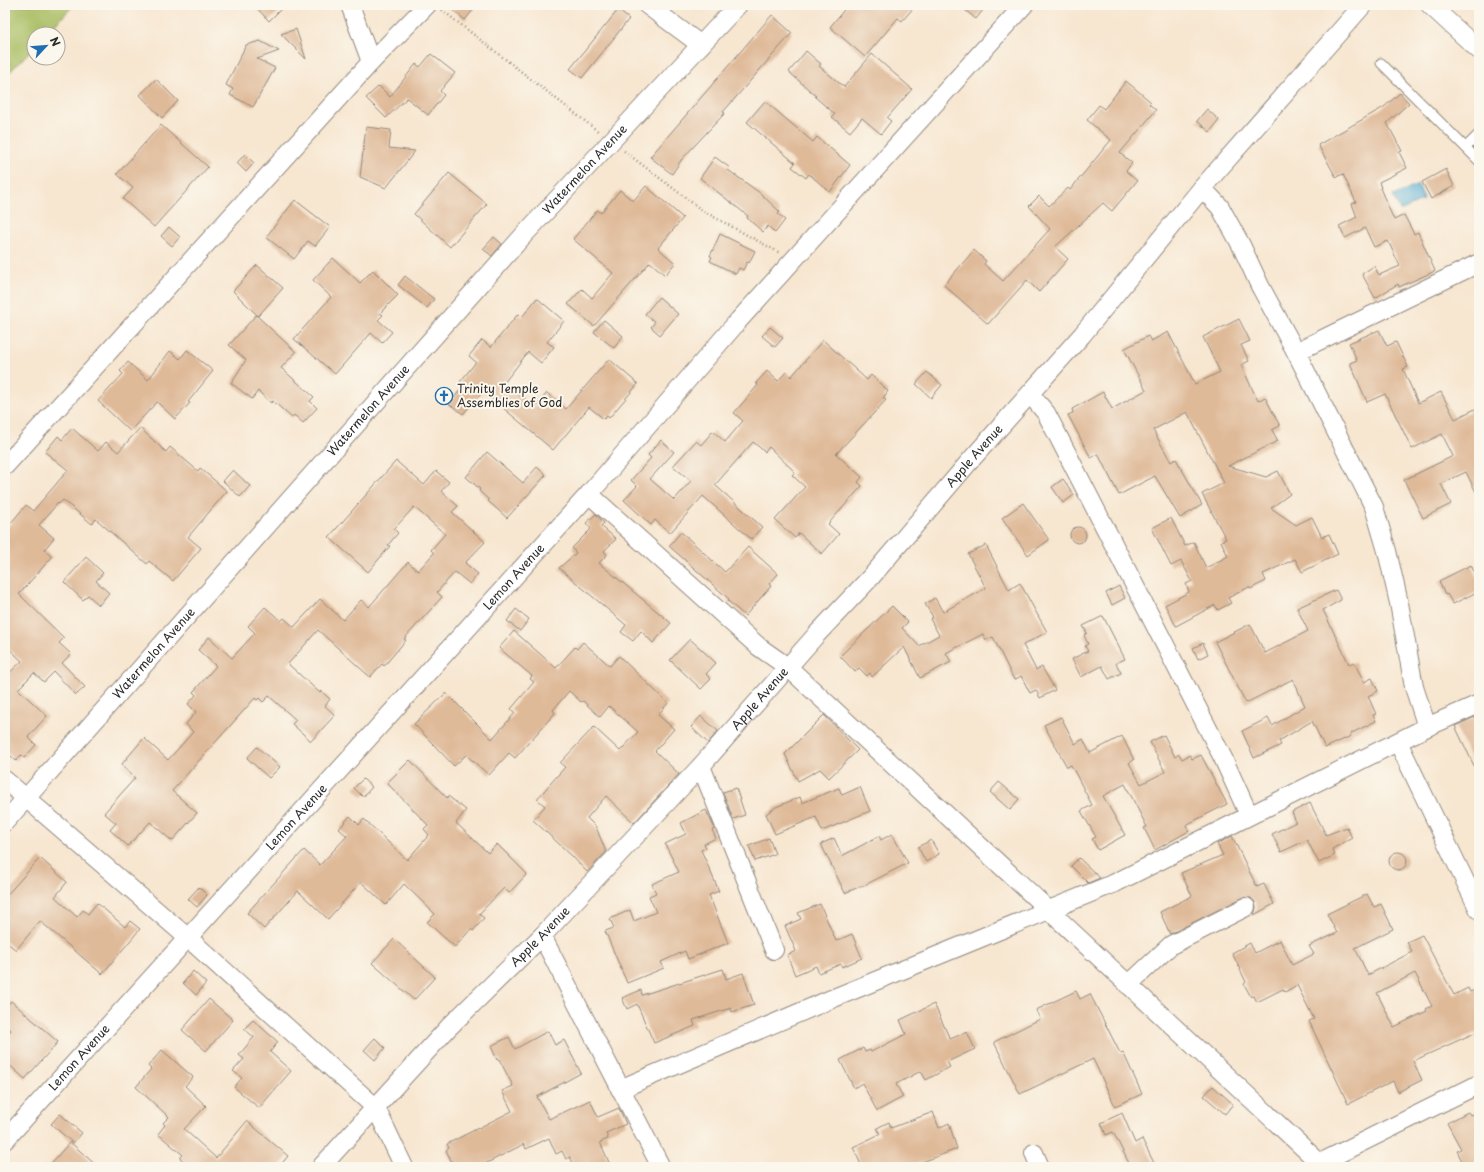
<svg xmlns="http://www.w3.org/2000/svg" width="1484" height="1172" font-family="'Playpen Sans',sans-serif">
<rect width="100%" height="100%" fill="#fbf7ec"/>
<filter id="ink" filterUnits="userSpaceOnUse"><feTurbulence type="fractalNoise" baseFrequency=".025" numOctaves="2"/><feDisplacementMap in="SourceGraphic" scale="8" xChannelSelector="R" yChannelSelector="G"/><feConvolveMatrix kernelMatrix="1 2 1 2 8 2 1 2 1" color-interpolation-filters="sRGB"/></filter>
<filter id="wash" filterUnits="userSpaceOnUse"><feTurbulence type="fractalNoise" baseFrequency=".012" numOctaves="4" result="noise"/><feDisplacementMap in="SourceGraphic" scale="16" xChannelSelector="R" yChannelSelector="G"/><feGaussianBlur stdDeviation="0.9" result="paint"/><feColorMatrix in="noise" values="0 0 0 0 0 0 0 0 0 0 0 0 0 0 0 0 0 1.4 0 .05"/><feComposite in="paint" operator="in"/></filter>
<g filter="url(#wash)">
<rect width="100%" height="100%" fill="#f7e6d0"/>
<path fill="#a8bd62" stroke="#6a7446" d="M5,5H74L46,34H34V47L5,77Z"/>
<path fill="#58aed4" stroke="#426c80" d="M1418,185L1424,200L1400,211L1393,196Z"/>
<g fill="none" stroke-linecap="round" stroke-linejoin="round">
<path stroke="#58aed4" stroke-width="4.5" d="M5,10L11,5"/>
</g>
<g id="blocks">
<g fill="#dfba99" fill-rule="evenodd">
<path d="M254,5H285L269,21Z"/>
<path d="M447,5H477L465,20Z"/>
<path d="M848,5H916L902,21L898,18L865,57L830,27Z"/>
<path d="M959,5H987L976,19Z"/>
<path d="M618,10L629,19L582,78L570,69Z"/>
<path d="M772,15L792,33L723,112L725,113L682,159L672,174L650,157Z"/>
<path d="M296,29L306,59L281,34Z"/>
<path d="M260,41L279,51L257,59L275,68L253,107L230,95L233,89L226,85L246,45Z"/>
<path d="M806,51L821,64L819,66L844,87L872,54L912,89L887,118L891,121L881,134L862,118L850,132L832,117L835,114L815,97L816,96L789,72Z"/>
<path d="M431,54L455,73L440,91L444,95L428,115L407,98L386,118L366,98L379,86L390,97L416,64L420,67Z"/>
<path d="M156,79L178,101L162,118L140,95Z"/>
<path d="M1126,81L1151,102L1149,104L1156,110L1120,153L1132,163L1126,171L1137,181L1112,211L1103,203L1055,247L1068,259L1039,292L1027,280L988,324L944,285L974,250L986,261L984,264L1003,281L1050,229L1029,206L1039,196L1049,206L1068,188L1070,190L1111,140L1087,120L1099,105L1104,109Z"/>
<path d="M1400,93L1409,103L1387,123L1402,151L1399,152L1407,168L1379,182L1381,188H1380L1394,220L1404,215L1414,234L1418,232L1435,271L1399,287L1398,284L1375,298L1362,274L1374,266L1379,275L1400,266L1388,241L1374,247L1365,228L1345,238L1339,226L1357,217L1352,204L1356,202L1343,174L1336,177L1318,145L1384,107Z"/>
<path d="M765,101L813,142L817,137L850,165L830,192L809,174L806,178L792,167L795,163L747,122Z"/>
<path d="M1207,109L1219,120L1210,132L1197,121Z"/>
<path d="M161,125L208,167L154,227L123,199L133,188L117,174Z"/>
<path d="M366,127L391,130L389,148L415,151L386,188L360,177Z"/>
<path d="M245,154L254,163L246,172L237,163Z"/>
<path d="M715,157L730,168L728,170L760,193L780,212L778,214L785,220L775,233L768,226L763,232L747,218L748,216L700,178Z"/>
<path d="M1446,169L1454,186L1431,199L1422,182Z"/>
<path d="M449,173L487,204L450,247L414,214Z"/>
<path d="M646,186L683,218L658,248L675,263L665,275L650,262L594,326L568,304L582,289L592,298L613,273L573,239L597,210L601,213L620,190L633,201Z"/>
<path d="M295,200L330,227L315,246L308,241L294,259L266,237Z"/>
<path d="M169,227L180,237L172,246L161,236Z"/>
<path d="M720,234L755,251L749,263L747,262L743,270L739,268L736,274L710,261L712,257L710,256Z"/>
<path d="M494,237L502,244L492,256L483,249Z"/>
<path d="M333,258L360,283L373,270L398,295L380,313L383,315L378,320L392,332L382,343L371,333L335,374L294,339L331,297L313,280Z"/>
<path d="M257,265L283,288L258,316L233,291Z"/>
<path d="M405,276L434,299L427,308L398,285Z"/>
<path d="M659,297L678,314L660,335L651,327L655,322L645,314Z"/>
<path d="M537,298L564,321L547,342L554,347L541,363L528,352L504,383L535,407L547,393L566,409L609,359L638,384L609,418L607,416L604,419L589,407L553,450L483,391L463,414L449,404L464,385L460,382L476,362L469,356L482,340L491,347L518,314L522,317Z"/>
<path d="M256,315L296,352L281,368L314,397L310,401L317,408L303,423L294,415L292,418L273,401L271,403L258,391L252,399L231,383L246,360L229,345Z"/>
<path d="M1239,319L1250,341L1241,345L1249,361L1241,365L1258,401L1265,397L1280,426L1272,430L1278,441L1228,466L1266,477L1278,471L1290,494L1271,508L1296,525L1312,517L1322,537L1329,534L1338,554L1302,572L1295,559L1263,574L1266,581L1250,589L1249,587L1228,598L1231,603L1218,610L1215,605L1176,626L1165,605L1189,592L1186,584L1192,581L1181,561L1171,566L1152,528L1171,518L1185,546L1194,542L1206,568L1228,556L1221,541L1226,539L1202,494L1224,483L1187,412L1153,430L1171,462L1176,459L1202,505L1180,518L1155,476L1119,495L1098,454L1091,458L1068,415L1073,413L1072,409L1103,392L1112,409L1146,390L1124,349L1148,336L1151,341L1168,332L1195,384L1220,372L1203,337Z"/>
<path d="M604,320L623,336L614,348L594,332Z"/>
<path d="M770,327L783,338L775,347L762,336Z"/>
<path d="M1379,330L1387,346L1396,342L1408,367L1403,369L1418,403L1441,392L1455,419L1479,407V498L1466,472L1441,484L1451,504L1423,518L1404,480L1453,456L1442,434L1412,449L1385,394L1367,402L1350,363L1357,360L1349,343Z"/>
<path d="M823,340L867,380L871,375L888,391L883,398L886,400L836,454L862,477L858,482L862,486L828,524L839,534L822,554L799,533L795,538L775,520L805,487L792,475L795,472L769,447L765,452L753,442L715,485L762,527L751,539L703,496L670,533L655,520L651,525L624,500L637,486L631,480L651,458L648,455L661,440L674,452L650,479L674,500L691,481L673,466L696,441L701,445L713,431L725,442L743,421L734,413L758,385L756,383L767,371L778,381L786,372L791,377Z"/>
<path d="M187,350L213,371L188,402L190,403L175,419L157,402L130,431L98,401L123,374L120,371L128,362L148,380L170,351L180,359Z"/>
<path d="M927,372L942,385L931,398L916,384Z"/>
<path d="M72,428L98,451L106,442L118,452L140,428L166,452L170,447L198,471L200,468L227,491L188,537L201,548L173,581L149,561L147,564L96,519L92,524L63,500L59,504L58,503L39,525L54,538L44,550L52,557L19,594L64,638L59,643L71,654L62,663L85,687L76,695L54,672L44,682L34,673L18,689L47,716L28,737L36,745L24,758L21,755L16,761L5,750V677L22,661L5,645V530L26,505L33,511L68,470L45,452L58,436L62,440Z"/>
<path d="M487,452L523,483L537,467L546,475L507,518L488,501L489,500L479,491L480,489L466,477Z"/>
<path d="M396,461L424,485L436,471L449,482L441,491L458,506L452,512L485,542L465,563L478,574L470,584L455,572L437,592L442,597L404,639L406,640L384,666L382,664L370,677L318,630L288,664L320,693L321,691L330,699L325,706L335,715L311,741L292,724L296,720L269,696L263,702L259,698L257,700L255,698L172,791L197,813L172,841L150,822L128,846L110,830L116,823L104,813L135,778L121,765L144,738L168,760L193,732L186,724L196,712L188,704L196,695L193,692L216,666L198,650L209,637L232,658L255,633L248,626L265,607L281,621L284,618L294,627L320,599L343,620L361,600L369,607L408,562L418,571L434,553L431,550L445,534L414,507L394,529L398,533L388,545L390,546L368,572L329,537Z"/>
<path d="M233,470L250,486L240,497L223,481Z"/>
<path d="M1063,479L1074,495L1063,503L1052,487Z"/>
<path d="M1023,503L1049,540L1028,555L1002,518Z"/>
<path d="M596,514L604,523L601,526L616,539L604,551L607,555L599,563L671,623L653,643L641,631L633,641L621,632L626,625L559,568L576,553L572,548L591,529L586,523Z"/>
<circle cx="1078" cy="535" r="8"/>
<path d="M681,532L725,572L748,547L778,574L769,584L771,586L745,616L728,601L729,599L669,546Z"/>
<path d="M986,545L1009,590L1020,583L1047,632L1023,645L1036,670L1042,667L1055,690L1040,698L1036,690L1030,693L1021,676L1014,680L993,637L986,640L983,634L946,653L951,662L920,678L904,647L872,677L870,673L867,676L859,668L855,672L840,656L892,606L908,622L902,628L919,646L939,635L930,619L933,617L925,604L935,598L943,612L986,588L968,554Z"/>
<path d="M86,557L103,573L96,581L109,593L99,605L88,595L83,600L64,582Z"/>
<path d="M1471,565L1479,583V591L1453,604L1447,594L1445,595L1439,581Z"/>
<path d="M1119,586L1125,598L1112,605L1106,593Z"/>
<path d="M1336,590L1341,600L1323,610L1349,664L1354,662L1364,682L1372,678L1378,691L1368,696L1376,714L1373,715L1376,721L1350,734L1351,736L1325,748L1312,721L1279,741L1281,745L1254,758L1242,731L1268,718L1272,726L1305,706L1293,679L1246,703L1215,642L1250,624L1265,653L1308,631L1297,608Z"/>
<path d="M516,609L529,619L520,631L507,621Z"/>
<path d="M1103,616L1125,659L1116,663L1121,673L1109,679L1102,666L1081,677L1072,659L1088,651L1085,646L1088,644L1084,635L1087,633L1083,626Z"/>
<path d="M514,631L556,668L575,647L577,649L583,642L610,666L619,656L668,703L658,715L674,729L655,751L679,774L634,823L606,796L587,818L596,827L606,852L587,872L571,855L533,820L545,806L537,799L565,767L560,763L594,727L620,751L638,732L609,706L600,717L583,701L581,702L569,691L553,710L555,713L515,758L509,753L489,775L466,755L454,766L414,724L446,693L492,739L515,713L511,709L534,682L530,679L532,676L499,648Z"/>
<path d="M690,639L716,663L706,674L711,679L701,689L670,660Z"/>
<path d="M1203,643L1208,654L1198,659L1193,648Z"/>
<path d="M824,715L858,750L829,778L820,769L798,781L785,754Z"/>
<path d="M1479,715V776L1455,726Z"/>
<path d="M701,716L718,731L708,743L691,727Z"/>
<path d="M1061,717L1075,744L1083,739L1090,753L1122,736L1134,760L1129,763L1141,784L1165,772L1150,742L1164,735L1175,757L1179,754L1182,759L1190,755L1192,759L1201,755L1227,804L1186,825L1189,831L1155,850L1144,828L1147,827L1125,784L1103,796L1125,835L1098,850L1092,839L1096,837L1081,811L1092,805L1071,765L1067,767L1044,725Z"/>
<path d="M257,747L280,767L269,778L247,758Z"/>
<path d="M410,760L447,798L448,796L466,810L456,823L488,853L497,844L527,874L509,893L504,888L479,914L484,918L473,931L471,929L455,947L427,922L435,914L404,884L386,905L361,882L328,919L298,891L264,929L247,913L304,850L320,865L347,836L339,829L350,816L359,825L364,819L407,860L429,835L424,829L428,825L387,783Z"/>
<path d="M363,779L372,787L363,797L354,788Z"/>
<path d="M999,782L1019,799L1010,810L990,792Z"/>
<path d="M860,787L870,811L822,831L816,817L775,834L766,814L776,807L800,797L802,803L839,788L842,795Z"/>
<path d="M736,788L745,815L733,819L723,792Z"/>
<path d="M1310,803L1326,835L1347,827L1352,838L1332,849L1335,855L1319,863L1307,840L1281,852L1272,834L1296,822L1292,812Z"/>
<path d="M706,810L715,829L712,830L716,838L704,844L706,848L701,850L719,891L709,895L728,943L688,959L685,951L661,962L664,968L627,983L605,931L614,928L610,919L630,910L634,921L656,912L649,896L656,893L652,884L679,872L665,844L686,834L681,823Z"/>
<path d="M892,834L908,863L861,887V886L845,893L821,844L834,838L842,856L879,836L881,840Z"/>
<path d="M1232,836L1257,887L1264,884L1274,904L1254,915L1256,908L1255,902L1251,898H1242L1170,934L1160,912L1192,896L1181,873L1223,855L1217,844Z"/>
<path d="M769,838L775,854L755,861L749,846Z"/>
<path d="M931,840L939,854L926,862L918,847Z"/>
<circle cx="1398" cy="861" r="9"/>
<path d="M40,858L67,882L55,897L77,917L83,910L88,914L97,903L125,927L130,921L140,929L102,974L40,921L16,950L5,941V897Z"/>
<path d="M1079,858L1100,878L1088,883L1071,866Z"/>
<path d="M199,887L207,895L197,907L188,899Z"/>
<path d="M1367,894L1374,907L1381,904L1393,929L1355,948L1368,975L1412,952L1407,942L1422,935L1454,995L1468,988L1470,992L1479,988V1031L1413,1061L1422,1080L1398,1092L1393,1081L1348,1104L1309,1021L1314,1019L1297,985L1285,992L1283,989L1257,1002L1254,996L1251,997L1244,984L1246,982L1232,953L1250,943L1255,953L1280,940L1292,965L1314,954L1309,946L1337,933L1327,914ZM1415,973L1432,1006L1426,1009L1427,1011L1394,1027L1377,993Z"/>
<path d="M820,904L836,941L852,934L862,958L842,967L841,964L819,973L816,966L795,975L787,955L796,951L785,926L801,919L798,913Z"/>
<path d="M394,939L435,977L414,1000L372,963Z"/>
<path d="M723,969L726,979L743,973L754,1005L732,1012L731,1008L693,1020L695,1026L654,1043L637,1004L627,1009L622,998L641,990L642,995Z"/>
<path d="M193,971L206,983L196,995L183,983Z"/>
<path d="M1076,991L1080,999L1090,994L1120,1053L1123,1052L1142,1094L1115,1106L1093,1059L1020,1094L994,1042L1040,1019L1036,1010Z"/>
<path d="M209,999L233,1020L206,1051L182,1030Z"/>
<path d="M11,1001L58,1042L25,1079L5,1061V1037L11,1030L5,1025V1008Z"/>
<path d="M934,1004L950,1039L967,1032L975,1049L947,1062L950,1067L926,1080L921,1071L896,1084L903,1097L877,1111L862,1083L854,1088L840,1060L863,1048L865,1052L870,1050L871,1052L906,1034L900,1020Z"/>
<path d="M253,1020L278,1042L270,1052L291,1071L259,1108L234,1087L242,1078L233,1071L244,1059L239,1055L254,1037L244,1029Z"/>
<path d="M548,1031L555,1045L564,1040L581,1073L537,1097L549,1119L590,1100L598,1117L619,1108L626,1124L606,1133L608,1139L600,1142L611,1167H575L570,1157L566,1159L562,1151L556,1154L549,1138L526,1149L524,1144L485,1164L487,1167H454L446,1150L449,1148L447,1144L512,1111L502,1091L513,1086L499,1059L497,1060L491,1046L509,1037L515,1049Z"/>
<path d="M375,1038L385,1048L375,1060L364,1050Z"/>
<path d="M162,1050L193,1077L185,1086L206,1106L184,1129L216,1158L247,1121L288,1156L279,1167H190L180,1158L183,1155L158,1134L165,1125L163,1123L169,1117L136,1087L151,1069L148,1066Z"/>
<path d="M1213,1086L1233,1104L1225,1114L1204,1096Z"/>
<path d="M1479,1111V1167H1465L1457,1151L1461,1149L1447,1123L1468,1112L1470,1115Z"/>
<path d="M933,1112L939,1128L949,1123L957,1149L917,1164L918,1167H862L853,1147L880,1134L877,1128L889,1122L891,1128Z"/>
<path d="M1122,1113L1135,1143L1142,1139L1156,1167H1131L1113,1132L1106,1135L1101,1123Z"/>
<path d="M60,1114L82,1133L73,1143L51,1124Z"/>
<path d="M70,1142L98,1167H48Z"/>
</g>
</g>
</g>
<g filter="url(#ink)">
<use href="#blocks" fill-opacity="0" stroke="#91887e" stroke-width="1"/>
<g fill="none" stroke-linecap="round" stroke-linejoin="round">
<defs>
<g id="service">
<path d="M1381,63L1479,161"/>
<path d="M1466,147L1479,134"/>
</g>
<g id="minor">
<path d="M350,5L371,62"/>
<path d="M647,5L701,45"/>
<path d="M1430,5L1479,50"/>
<path d="M1202,188L1363,5"/>
<path d="M1296,352L1479,263"/>
<path d="M1030,394L1046,413L1057,434L1223,758L1249,815"/>
<path d="M5,466L371,62L427,5"/>
<path d="M589,494L759,647L789,668L1324,1167"/>
<path d="M1398,742L1479,910"/>
<path d="M701,766L774,950"/>
<path d="M5,780L187,937L376,1108L404,1167"/>
<path id="s1" d="M5,822L522,237L738,5"/>
<path d="M542,936L661,1167"/>
<path d="M1128,985L1171,945L1246,907"/>
<path d="M620,1089L829,1000L1115,883L1427,727L1479,704"/>
<path id="s2" d="M5,1140L589,494L739,320L1024,5"/>
<path d="M1034,1153L1040,1167"/>
<path d="M1320,1163L1479,1084"/>
<path id="s3" d="M321,1167L449,1027L542,936L701,766L817,634L871,577L969,462L1082,335L1202,188L1220,207L1241,245L1260,286L1296,352L1374,507L1387,551L1399,603L1414,687L1427,727"/>
</g>
</defs>
<use href="#service" stroke="#91887e" stroke-width="11"/>
<use href="#minor" stroke="#91887e" stroke-width="20"/>
<g stroke="#91887e" stroke-width="2.5" stroke-dasharray="1 3" stroke-linecap="butt">
<path d="M442,10L599,132"/>
<path d="M624,151L703,211L780,253"/>
</g>
<use href="#service" stroke="#fff" stroke-width="9"/>
<use href="#minor" stroke="#fff" stroke-width="18"/>
</g>
</g>
<defs>
<symbol id="church-ring" viewBox="-11 -11 22 22"><circle r="9.5" fill="#fbf7ec" stroke="#1f6fb2" stroke-width="1.5"/><path d="M-1.2-6h2.4v3.5h3.3v2.4h-3.3V6h-2.4V-.1h-3.3v-2.4h3.3Z" fill="#1f6fb2"/></symbol>
</defs>
<g fill-rule="evenodd">
<use href="#church-ring" x="434" y="386" width="20" height="20"/>
</g>
<g text-anchor="middle" stroke-width="4" stroke-linejoin="round" paint-order="stroke">
<g font-size="12" fill="#2b2b2b" stroke="#fbf7ec">
<text dy="4" stroke="none"><textPath href="#s1" startOffset="873">Watermelon Avenue</textPath></text>
<text dy="4" stroke="none"><textPath href="#s1" startOffset="549">Watermelon Avenue</textPath></text>
<text dy="4" stroke="none"><textPath href="#s3" startOffset="966">Apple Avenue</textPath></text>
<text dy="4" stroke="none"><textPath href="#s2" startOffset="759">Lemon Avenue</textPath></text>
<text dy="4" stroke="none"><textPath href="#s1" startOffset="225">Watermelon Avenue</textPath></text>
<text dy="4" stroke="none"><textPath href="#s3" startOffset="642">Apple Avenue</textPath></text>
<text dy="4" stroke="none"><textPath href="#s2" startOffset="435">Lemon Avenue</textPath></text>
<text dy="4" stroke="none"><textPath href="#s3" startOffset="318">Apple Avenue</textPath></text>
<text dy="4" stroke="none"><textPath href="#s2" startOffset="111">Lemon Avenue</textPath></text>
</g>
<g font-size="12" fill="#2b2b2b" stroke="#fbf7ec" text-anchor="start">
<text x="457" y="393">Trinity Temple<tspan x="457" dy="14">Assemblies of God</tspan></text>
</g>
</g>
<rect width="1484" height="1172" fill="none" stroke="#fbf7ec" stroke-width="20"/>
<g transform="translate(46 46) rotate(64)"><circle r="19" fill="#fbf7ec" stroke="#a8a59f"/>
<path d="M0-3L7 15L0 10L-7 15Z" fill="#1f6fb2"/>
<text y="-6" font-size="11" font-weight="bold" text-anchor="middle" fill="#2b2b2b">N</text>
</g>
</svg>
